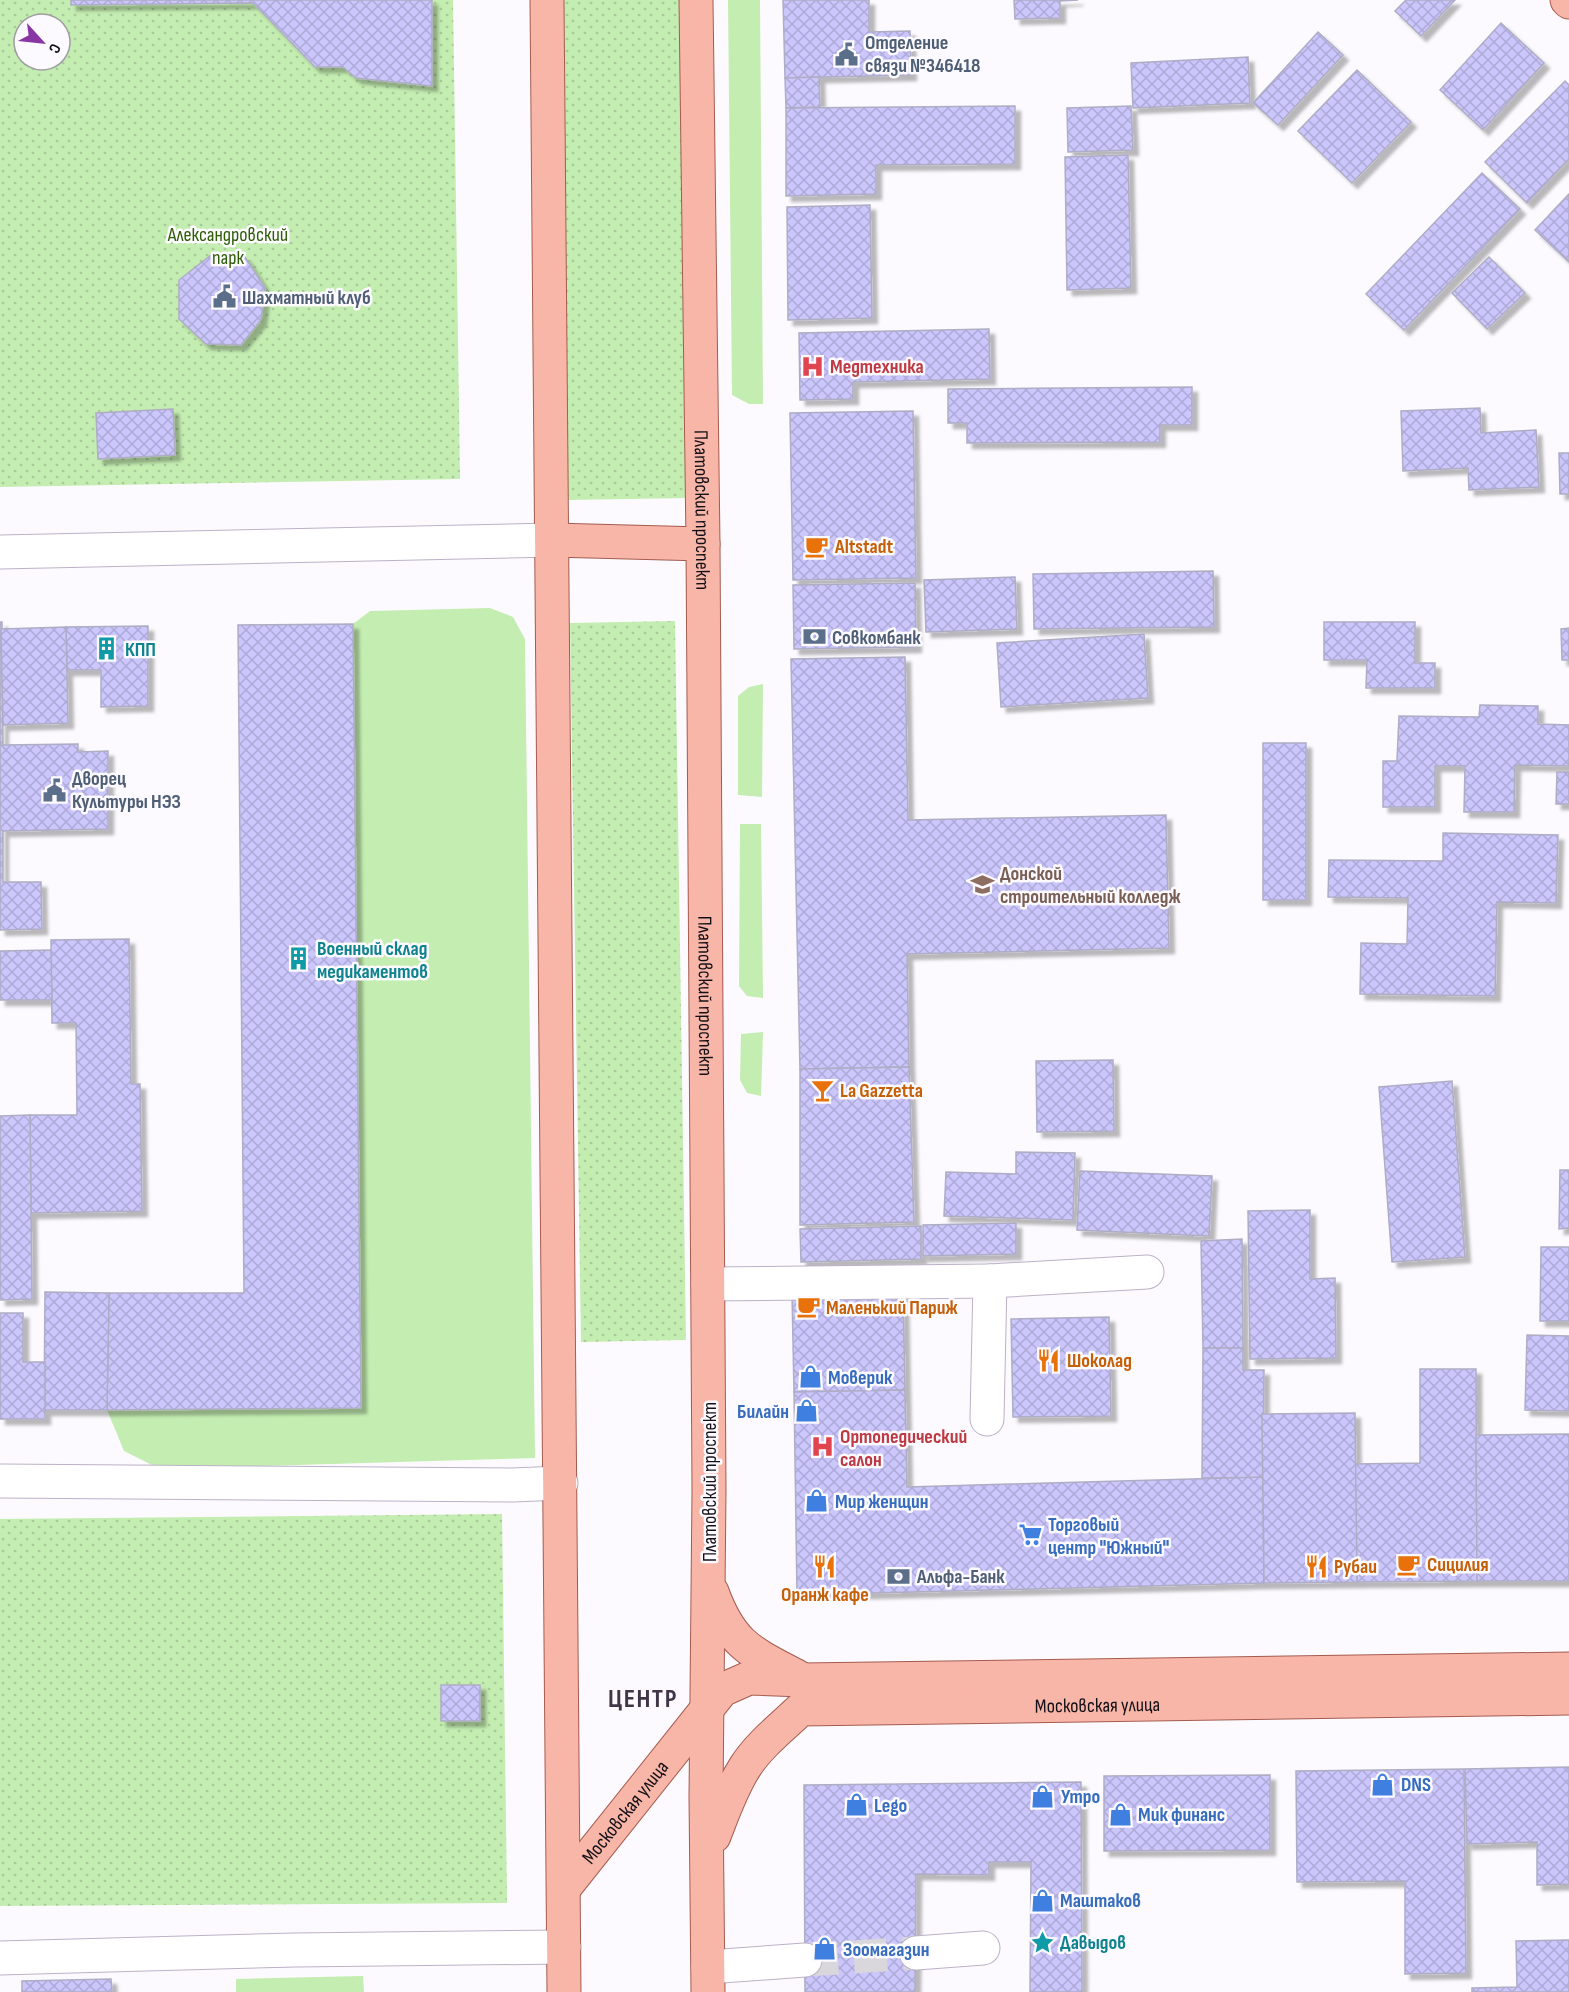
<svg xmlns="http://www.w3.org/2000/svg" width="1569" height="1992" font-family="'Sofia Sans Condensed',sans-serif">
<defs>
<pattern id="park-dots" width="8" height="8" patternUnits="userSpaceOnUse" patternTransform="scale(1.5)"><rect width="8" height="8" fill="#c4edb1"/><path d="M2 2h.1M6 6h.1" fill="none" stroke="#a8ca98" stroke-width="1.8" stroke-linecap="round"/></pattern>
<pattern id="building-cross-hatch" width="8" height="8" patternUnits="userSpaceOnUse" patternTransform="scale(1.5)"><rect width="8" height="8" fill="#cbc7fd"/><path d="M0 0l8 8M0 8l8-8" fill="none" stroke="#adaad8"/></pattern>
<filter id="shadow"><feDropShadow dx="5.5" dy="5.5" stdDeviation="1.5" flood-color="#0004"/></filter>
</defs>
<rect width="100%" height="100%" fill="#fcfafe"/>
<g fill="#c4edb1">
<path d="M728,0H760L763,404H749L732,395Z"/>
<path d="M490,608L513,617L525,639L535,1458L160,1469L124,1451L107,1410L361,1407L353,624L370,611Z"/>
<path d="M763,684L762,797L738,795V696L749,687Z"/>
<path d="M740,824H761L763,998L747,996L739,986Z"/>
<path d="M763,1032L761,1096L747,1093L740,1080L741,1034Z"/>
<path d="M363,1976L364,1992H236V1979Z"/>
</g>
<g fill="url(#park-dots)" fill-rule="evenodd">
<path d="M0,0H453L460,479L0,487ZM24,24H60V60H24Z"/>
<path d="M560,0H681L688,498L567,500Z"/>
<path d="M675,621L686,1340L581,1342L570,623Z"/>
<path d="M502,1514L507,1903L0,1906V1519Z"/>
</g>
<g fill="url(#building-cross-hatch)" stroke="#aeadc4" stroke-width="1.5" filter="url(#shadow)">
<path d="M71,0H432V86L356,78L343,67H315L253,3L71,5Z"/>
<path d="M783,0H869V32L910,31L911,75L785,78Z"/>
<path d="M1014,0H1078L1060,1V18L1015,19Z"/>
<path d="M1406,0H1455L1421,36L1395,11Z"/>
<path d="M1501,23L1544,63L1483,130L1440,90Z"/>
<path d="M1318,32L1343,55L1278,125L1253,103Z"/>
<path d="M1248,57L1250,103L1133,108L1131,63Z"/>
<path d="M1357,70L1411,122L1352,183L1298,131Z"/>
<path d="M819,77L820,107L786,108L785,78Z"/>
<path d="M1565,81L1569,85V159L1527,203L1485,162Z"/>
<path d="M1015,106V164L876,165V194L786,196V108Z"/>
<path d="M1131,106L1133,150L1068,152L1067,108Z"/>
<path d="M1128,155L1131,288L1067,290L1065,157Z"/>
<path d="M1482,173L1520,209L1404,330L1366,294Z"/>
<path d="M1569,194V262L1535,230Z"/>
<path d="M870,205L872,318L788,320L787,207Z"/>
<path d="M211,255L245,257L265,288L261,320L241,345L206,344L179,319V280Z"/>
<path d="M1489,257L1525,293L1487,329L1452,293Z"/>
<path d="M989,329L990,379L853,382V399L800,400L799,333Z"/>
<path d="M1192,387V425H1160V442L967,443V423H948V389Z"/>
<path d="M1480,408L1481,433L1536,430L1539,487L1469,490L1468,468L1403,471L1401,411Z"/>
<path d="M173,409L175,455L98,459L96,413Z"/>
<path d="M913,411L916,578L793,580L790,413Z"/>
<path d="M1559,453H1569V494H1560Z"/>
<path d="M1213,571L1214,627L1034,629L1033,574Z"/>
<path d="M1015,577L1017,629L926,632L924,580Z"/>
<path d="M915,583L916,647L794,649L793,585Z"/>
<path d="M0,622H2L3,745L78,744V752L108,751V829L3,831V882H41L42,929L0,930Z"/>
<path d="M1324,622H1415V663H1435V688H1366L1367,660H1324Z"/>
<path d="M353,624L361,1408L107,1410L109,1293H244L238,625Z"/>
<path d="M148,626V706L101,707V670H67L66,627Z"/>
<path d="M66,627L68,723L3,725L1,629Z"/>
<path d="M1569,628V660H1562L1561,629Z"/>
<path d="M1144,634L1148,698L1001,707L997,643Z"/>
<path d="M905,657L908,820L1166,815L1169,948L907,954L909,1067L800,1069L791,659Z"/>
<path d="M1480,705L1538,706V724L1569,725V766L1515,765L1514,812H1464L1465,766H1435V807H1383V761H1397L1399,716L1479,717Z"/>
<rect x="1263" y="743" width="43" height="157"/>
<path d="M1557,772H1569V804H1556Z"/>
<path d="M1443,833L1558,835L1556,903L1497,902L1495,996L1360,994L1361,943L1407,944L1408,898L1328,897L1329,860L1443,861Z"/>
<path d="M129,939L131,1084H140L142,1211L31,1213L30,1115H77L76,1023H52L51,940Z"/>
<path d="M51,950L52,1000H0V951Z"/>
<path d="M1113,1060L1114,1131L1037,1132L1036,1061Z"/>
<path d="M909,1067L914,1222L800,1225V1069Z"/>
<path d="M1452,1081L1465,1257L1392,1262L1379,1087Z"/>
<path d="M30,1115L32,1299L0,1300V1116Z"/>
<path d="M1016,1152L1075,1153L1073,1220L944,1216L946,1172L1016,1174Z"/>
<path d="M1560,1170H1569V1228L1559,1229Z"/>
<path d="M1080,1171L1212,1176L1209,1236L1077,1230Z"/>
<path d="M1310,1210V1279L1335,1278L1336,1358L1250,1359L1248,1211Z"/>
<path d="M1016,1223V1254L923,1256V1225Z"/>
<path d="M921,1226V1259L801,1262L800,1229Z"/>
<path d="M1242,1239L1243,1348H1203L1201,1241Z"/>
<path d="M1541,1247H1569V1321H1540Z"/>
<path d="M903,1291L905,1390L794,1392L792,1293Z"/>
<path d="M45,1292L109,1293L107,1410H44Z"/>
<path d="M0,1313H23V1362H45V1419H0Z"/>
<path d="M1109,1317L1111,1416L1013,1417L1011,1319Z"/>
<path d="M1527,1335L1569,1336V1411L1525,1410Z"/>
<path d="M1203,1348H1243V1370H1264L1263,1478H1202Z"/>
<path d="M1420,1369H1476L1477,1581L1357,1582L1355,1464L1420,1463Z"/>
<path d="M905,1390L907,1487L1263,1477L1264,1583L797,1595L794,1392Z"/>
<path d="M1355,1413L1357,1582L1264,1583L1262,1414Z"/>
<path d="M1569,1434V1581H1477L1476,1435Z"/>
<rect x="441" y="1685" width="39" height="36"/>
<path d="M1569,1767V1884L1537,1885V1842L1467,1844L1465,1769Z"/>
<path d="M1464,1769L1466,1973L1405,1974V1881L1297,1882L1296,1771Z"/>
<path d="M1270,1775V1850L1104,1851V1776Z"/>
<path d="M1081,1782L1082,1992H1030L1031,1862H989V1875L916,1874L915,1992H805L804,1785Z"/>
<path d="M1569,1940V1992H1472V1988L1517,1987L1516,1941Z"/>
<path d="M111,1979L112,1992H22V1981Z"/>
</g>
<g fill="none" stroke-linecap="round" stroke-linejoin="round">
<path stroke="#d9d7db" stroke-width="33" stroke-dasharray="33 16" stroke-linecap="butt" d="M805,1960L916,1953"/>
<defs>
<g id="minor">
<path d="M0,552L552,540"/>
<path d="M990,1281L1147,1272"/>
<path d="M708,1284L990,1281L987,1419"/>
<path d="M0,1481L512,1485L561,1483"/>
<path d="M916,1953L983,1948"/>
<path d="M0,1958L295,1950L564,1947"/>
<path d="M708,1967L805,1960"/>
</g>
<g id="major">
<path d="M547,0L564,1992"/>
<path id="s1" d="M696,0L703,544L709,1490L706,1797L708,1992"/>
<path d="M1567,0L1569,2"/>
<path d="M552,540L703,544"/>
<path d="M712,1592C731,1645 751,1652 798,1677"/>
<path id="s2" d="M714,1836C723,1813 731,1789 745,1767C759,1745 782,1727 801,1709L1569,1698"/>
<path id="s3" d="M565,1887L722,1690L749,1678L802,1680L1569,1669"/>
</g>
</defs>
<use href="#minor" stroke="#bcb1c7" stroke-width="35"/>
<use href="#major" stroke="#a55c4f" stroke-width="35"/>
<use href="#minor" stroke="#fff" stroke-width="33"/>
<use href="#major" stroke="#f8b6a8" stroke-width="33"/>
</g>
<defs>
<symbol id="civic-bare" viewBox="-9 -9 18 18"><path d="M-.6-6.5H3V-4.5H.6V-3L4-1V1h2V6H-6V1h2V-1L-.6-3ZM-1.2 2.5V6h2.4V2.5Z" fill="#5c6f8a" stroke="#fcfafe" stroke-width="2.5" paint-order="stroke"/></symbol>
<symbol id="hospital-bare" viewBox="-9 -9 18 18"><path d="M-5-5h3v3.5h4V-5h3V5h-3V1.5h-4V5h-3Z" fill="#e0444e" stroke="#fcfafe" stroke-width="2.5" paint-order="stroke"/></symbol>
<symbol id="cafe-bare" viewBox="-9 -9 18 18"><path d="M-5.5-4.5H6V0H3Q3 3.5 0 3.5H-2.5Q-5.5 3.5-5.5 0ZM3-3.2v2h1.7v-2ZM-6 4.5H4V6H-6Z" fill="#e8710a" stroke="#fcfafe" stroke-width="2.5" paint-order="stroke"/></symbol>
<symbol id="bank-bare" viewBox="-9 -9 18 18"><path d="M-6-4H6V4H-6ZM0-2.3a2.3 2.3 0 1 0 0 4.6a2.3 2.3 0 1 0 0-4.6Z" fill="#5c6f8a" stroke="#fcfafe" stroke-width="2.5" paint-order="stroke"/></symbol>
<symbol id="building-bare" viewBox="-9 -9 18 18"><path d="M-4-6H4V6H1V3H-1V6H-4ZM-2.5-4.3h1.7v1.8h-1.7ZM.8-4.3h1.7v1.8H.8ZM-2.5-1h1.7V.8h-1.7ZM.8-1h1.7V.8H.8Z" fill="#0f9aa8" stroke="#fcfafe" stroke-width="2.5" paint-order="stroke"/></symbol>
<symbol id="university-bare" viewBox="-9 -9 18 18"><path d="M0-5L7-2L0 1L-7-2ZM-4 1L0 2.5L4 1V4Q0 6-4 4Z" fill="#8d6e63" stroke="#fcfafe" stroke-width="2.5" paint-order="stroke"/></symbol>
<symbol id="bar-bare" viewBox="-9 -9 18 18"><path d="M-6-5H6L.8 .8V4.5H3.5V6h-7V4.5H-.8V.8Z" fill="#e8710a" stroke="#fcfafe" stroke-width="2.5" paint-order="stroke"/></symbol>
<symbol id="restaurant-bare" viewBox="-9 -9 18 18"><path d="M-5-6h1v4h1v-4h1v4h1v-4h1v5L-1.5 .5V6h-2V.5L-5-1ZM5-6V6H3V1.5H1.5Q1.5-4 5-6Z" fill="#e8710a" stroke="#fcfafe" stroke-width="2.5" paint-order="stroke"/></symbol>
<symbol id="shop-bare" viewBox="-9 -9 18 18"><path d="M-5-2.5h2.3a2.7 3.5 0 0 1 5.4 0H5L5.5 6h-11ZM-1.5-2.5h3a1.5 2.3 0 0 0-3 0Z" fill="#3f7fe0" stroke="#fcfafe" stroke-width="2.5" paint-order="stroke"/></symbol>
<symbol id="supermarket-bare" viewBox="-9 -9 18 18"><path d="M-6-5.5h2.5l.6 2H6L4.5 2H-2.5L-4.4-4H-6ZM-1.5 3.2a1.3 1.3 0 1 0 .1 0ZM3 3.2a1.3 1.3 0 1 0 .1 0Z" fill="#3f7fe0" stroke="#fcfafe" stroke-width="2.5" paint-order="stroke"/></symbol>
<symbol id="sight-bare" viewBox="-9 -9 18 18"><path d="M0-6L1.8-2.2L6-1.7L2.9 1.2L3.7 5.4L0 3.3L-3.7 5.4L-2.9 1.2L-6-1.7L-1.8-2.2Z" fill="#0f9aa8" stroke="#fcfafe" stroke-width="2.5" paint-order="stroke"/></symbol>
</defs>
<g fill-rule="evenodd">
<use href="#civic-bare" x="830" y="38" width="33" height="33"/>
<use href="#civic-bare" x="208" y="280" width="33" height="33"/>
<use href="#hospital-bare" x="796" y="350" width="33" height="33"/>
<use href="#cafe-bare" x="800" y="530" width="33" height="33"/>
<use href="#bank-bare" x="798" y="620" width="33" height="33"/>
<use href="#building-bare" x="90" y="632" width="33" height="33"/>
<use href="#civic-bare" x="38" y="774" width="33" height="33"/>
<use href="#university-bare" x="966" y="868" width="33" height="33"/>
<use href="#building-bare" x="282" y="942" width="33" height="33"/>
<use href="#bar-bare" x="806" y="1074" width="33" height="33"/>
<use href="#cafe-bare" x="792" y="1290" width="33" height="33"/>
<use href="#restaurant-bare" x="1032" y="1344" width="33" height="33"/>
<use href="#shop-bare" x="794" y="1360" width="33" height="33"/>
<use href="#shop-bare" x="790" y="1394" width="33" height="33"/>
<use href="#hospital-bare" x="806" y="1430" width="33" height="33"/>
<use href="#shop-bare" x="800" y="1484" width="33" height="33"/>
<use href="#supermarket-bare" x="1014" y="1518" width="33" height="33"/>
<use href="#cafe-bare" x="1392" y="1548" width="33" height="33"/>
<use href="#restaurant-bare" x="1300" y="1550" width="33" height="33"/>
<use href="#restaurant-bare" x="808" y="1550" width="33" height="33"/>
<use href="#bank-bare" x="882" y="1560" width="33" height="33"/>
<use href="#shop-bare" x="1366" y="1768" width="33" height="33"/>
<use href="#shop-bare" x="1026" y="1780" width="33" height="33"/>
<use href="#shop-bare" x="840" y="1788" width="33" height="33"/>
<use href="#shop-bare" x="1104" y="1798" width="33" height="33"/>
<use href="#shop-bare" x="1026" y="1884" width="33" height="33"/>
<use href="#sight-bare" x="1026" y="1926" width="33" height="33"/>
<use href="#shop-bare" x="808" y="1932" width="33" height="33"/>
</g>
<g text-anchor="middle" stroke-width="5" stroke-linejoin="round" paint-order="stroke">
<g font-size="20" font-weight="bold" fill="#4e5e75" stroke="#fcfafe" text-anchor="start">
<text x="865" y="49">Отделение<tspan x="865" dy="23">связи №346418</tspan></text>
<text x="242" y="304">Шахматный клуб</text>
<text x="832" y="644">Совкомбанк</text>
<text x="72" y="785">Дворец<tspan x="72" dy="23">Культуры НЭЗ</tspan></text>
<text x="917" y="1583">Альфа-Банк</text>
</g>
<g font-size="20" fill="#2d5e06" stroke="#fcfafe">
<text x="228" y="241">Александровский<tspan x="228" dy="23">парк</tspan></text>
</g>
<g font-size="20" font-weight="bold" fill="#be3a42" stroke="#fcfafe" text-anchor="start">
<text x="830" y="373">Медтехника</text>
<text x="840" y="1443">Ортопедический<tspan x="840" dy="23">салон</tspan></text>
</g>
<g font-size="20" fill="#130f16" stroke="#fcfafe">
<text dy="7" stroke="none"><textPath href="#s1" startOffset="510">Платовский проспект</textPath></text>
<text dy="7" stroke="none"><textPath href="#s1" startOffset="996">Платовский проспект</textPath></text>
<text transform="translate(709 1482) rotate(-90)" y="7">Платовский проспект</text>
<text dy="7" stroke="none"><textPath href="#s2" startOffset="453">Московская улица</textPath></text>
<text dy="7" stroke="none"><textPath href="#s3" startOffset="96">Московская улица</textPath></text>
</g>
<g font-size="20" font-weight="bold" fill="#c56008" stroke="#fcfafe" text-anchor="start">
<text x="835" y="553">Altstadt</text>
<text x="840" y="1097">La Gazzetta</text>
<text x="826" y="1314">Маленький Париж</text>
<text x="1067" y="1367">Шоколад</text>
<text x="1427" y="1571">Сицилия</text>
<text x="1334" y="1573">Рубаи</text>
<text x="825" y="1601" text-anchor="middle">Оранж кафе</text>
</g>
<g font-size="20" font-weight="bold" fill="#0d838f" stroke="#fcfafe" text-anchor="start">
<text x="125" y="656">КПП</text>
<text x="317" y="955">Военный склад<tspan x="317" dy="23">медикаментов</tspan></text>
<text x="1060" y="1949">Давыдов</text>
</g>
<g font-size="20" font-weight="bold" fill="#785e54" stroke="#fcfafe" text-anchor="start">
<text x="1000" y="880">Донской<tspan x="1000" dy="23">строительный колледж</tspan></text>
</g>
<g font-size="20" font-weight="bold" fill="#366cbe" stroke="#fcfafe" text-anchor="start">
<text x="828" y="1384">Моверик</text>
<text x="789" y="1418" text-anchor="end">Билайн</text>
<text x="835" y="1508">Мир женщин</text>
<text x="1048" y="1531">Торговый<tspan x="1048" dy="23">центр "Южный"</tspan></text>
<text x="1401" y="1791">DNS</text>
<text x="1061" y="1803">Утро</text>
<text x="874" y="1812">Lego</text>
<text x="1138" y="1821">Мик финанс</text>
<text x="1060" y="1907">Маштаков</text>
<text x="843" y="1956">Зоомагазин</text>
</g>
<g font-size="26" font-weight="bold" letter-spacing="1.5" fill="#403648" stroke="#fcfafe">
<text x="643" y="1707">ЦЕНТР</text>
</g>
</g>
<g transform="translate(42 42) rotate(117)"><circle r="28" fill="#fcfafe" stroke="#9f9ca1" stroke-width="1.5"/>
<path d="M0-4.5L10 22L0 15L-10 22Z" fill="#8936a5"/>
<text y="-9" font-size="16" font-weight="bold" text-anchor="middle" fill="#130f16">С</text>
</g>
</svg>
